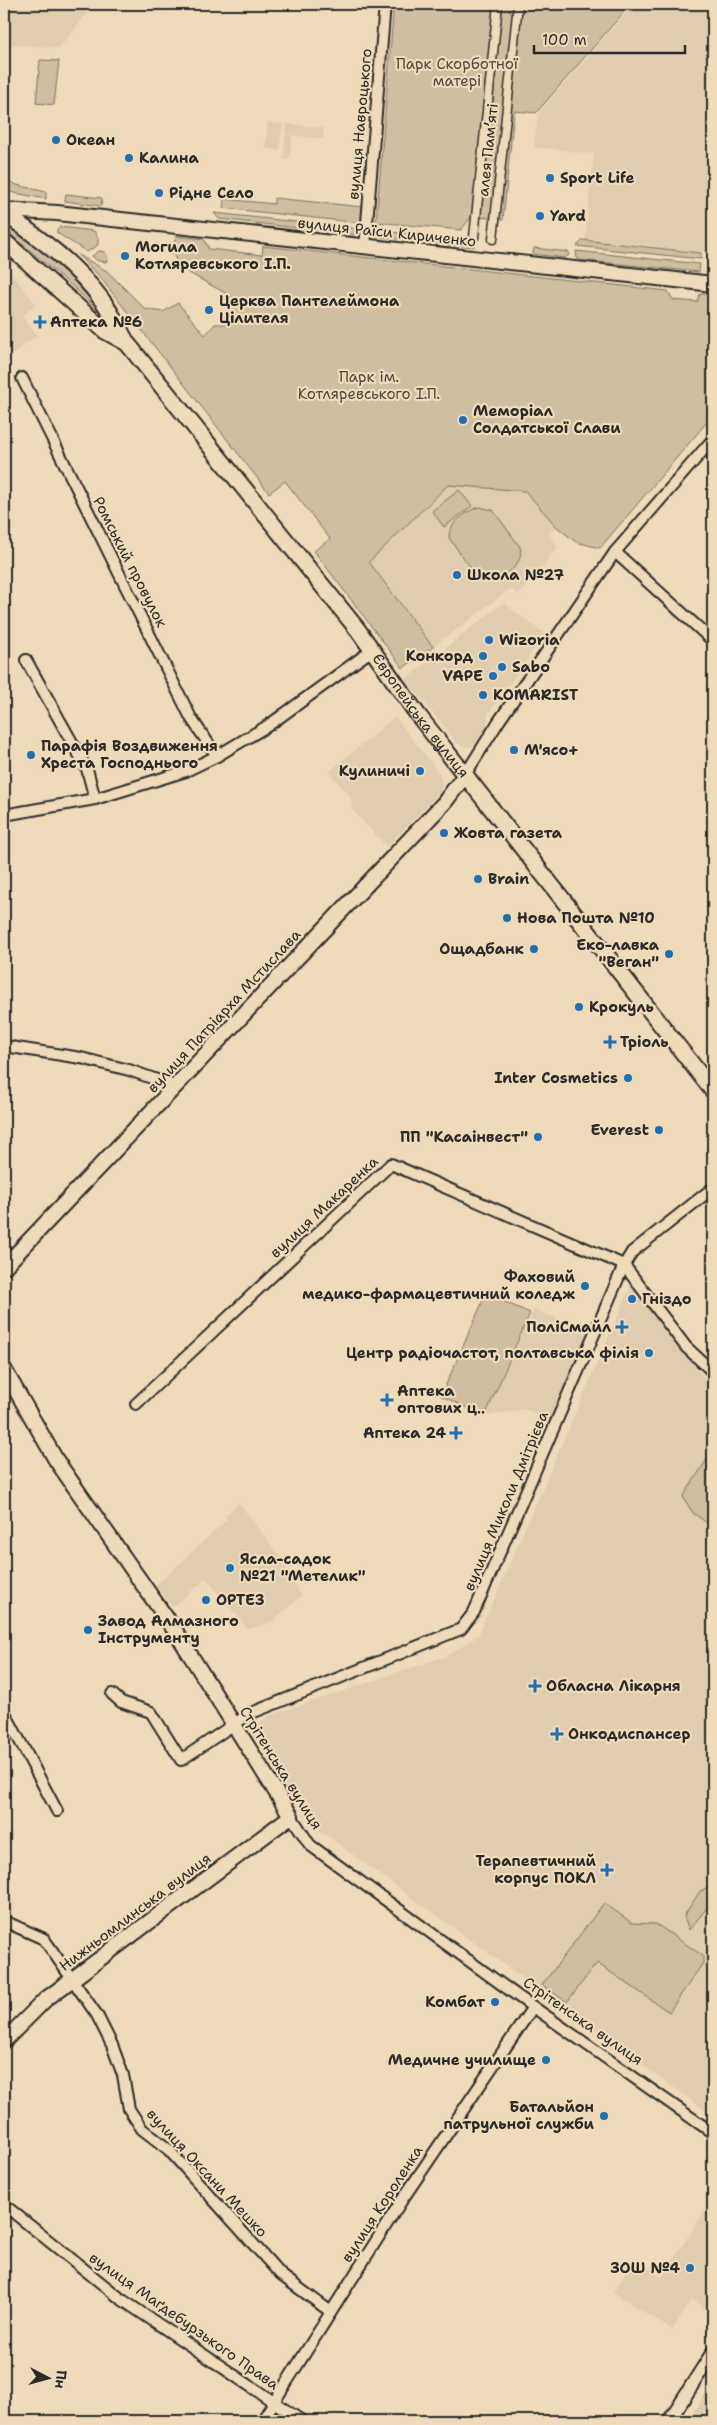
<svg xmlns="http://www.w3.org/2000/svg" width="717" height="2425" font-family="'Shantell Sans',sans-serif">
<rect width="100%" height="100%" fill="#efdab9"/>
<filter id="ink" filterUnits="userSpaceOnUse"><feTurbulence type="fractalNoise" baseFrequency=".02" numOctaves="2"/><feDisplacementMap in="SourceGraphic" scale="10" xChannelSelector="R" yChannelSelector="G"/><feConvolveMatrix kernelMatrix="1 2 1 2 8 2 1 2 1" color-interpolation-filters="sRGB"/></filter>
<g filter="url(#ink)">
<g fill="#e0ccae">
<path d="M4,4H95L59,48L4,44Z"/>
<path d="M634,4H713V253L585,240L594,154L534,147L538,114Z"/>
<path d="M268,122L283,124L279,150L265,148Z"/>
<path d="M287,124L324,128L323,139L292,135L289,160L283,159Z"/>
<path d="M4,265L36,304L22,316L37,335L4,360Z"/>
<path d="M448,485L525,491L557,527L548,534L558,547L519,595L510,589L433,647L369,562Z"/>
<path d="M503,603L545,634L488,714L487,728L477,743L471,747L462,746L457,743L406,679Z"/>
<path d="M395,717L439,773L442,785L441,791L387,847L352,810L351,797L329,772Z"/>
<path d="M631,1286L713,1389V2116L319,1830L294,1800L250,1729L269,1716L447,1656L478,1636Z"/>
<path d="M534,1309L594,1334L556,1423L525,1409L485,1416Z"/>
<path d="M239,1503L280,1557L301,1596L270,1623L248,1629L206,1579L172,1607L156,1585L227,1520L226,1515Z"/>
<path d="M713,2198V2313L692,2299L672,2330L613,2292L634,2259L662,2277Z"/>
<path d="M713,2382V2421H687Z"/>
</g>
<g fill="#cfbea1" stroke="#7d7466">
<path d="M394,4H631L536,113L514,111L503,220L472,216L461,230L376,222Z"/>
<path d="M40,60L59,61L54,105L36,103Z"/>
<path d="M4,179L17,185L46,192V199L4,191Z"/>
<path d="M66,194L102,198L101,206L65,201Z"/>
<path d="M274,198L363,207L361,223L223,208L224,199L274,204Z"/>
<path d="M214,213L361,229L360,235L219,219Z"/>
<path d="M4,223C44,245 88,290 114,327L78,291L4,229Z"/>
<path d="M60,227L94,231L98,238V245L87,252L57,233V229Z"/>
<path d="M372,230L475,241L474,247L372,236Z"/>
<path d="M176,236L204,239L209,249L262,255L263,246L668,291L673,300L697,302L700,294L713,295V415L600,548L576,542L557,527L525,491L448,485L369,562L433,647L403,668L314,551L330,539L285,481L269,493L100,277L77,254L107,271L145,309L163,312L178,303L205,335L215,324H226L227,313L236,299L180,268L172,252Z"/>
<path d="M583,240L701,253V259L577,246Z"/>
<path d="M534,248L569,252V255L565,258L533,254Z"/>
<path d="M99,251L105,252L108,258L106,262L98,261L92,256Z"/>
<path d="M576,251L700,264L699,272L580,260L577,258Z"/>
<path d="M459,490L472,506L444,527L432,511Z"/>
<path d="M479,507L493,510L520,547C525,563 505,578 490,582L479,579L449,538C448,524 466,511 479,507Z"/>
<path d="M486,1294L530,1313L485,1416L441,1396Z"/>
<path d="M713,1450V1527L693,1513L683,1497Z"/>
<path d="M713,1887V1900L689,1930L684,1916L700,1891Z"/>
<path d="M604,1903L632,1923L656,1924L703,1956V1963L669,2012L597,1963L567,2002L542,1985Z"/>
</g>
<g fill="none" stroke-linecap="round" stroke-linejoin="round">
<path stroke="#756e60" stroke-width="3" d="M4,292L5,290"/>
<defs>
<g id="pedestrian">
<path d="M474,237L498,4"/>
<path d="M493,239L518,4"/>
</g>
<g id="minor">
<path d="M365,247L385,4"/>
<path d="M22,378L191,718L217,756"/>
<path d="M615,552L713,641"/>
<path d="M26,660L87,769L95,799"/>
<path d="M465,775L499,721L615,552L713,439"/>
<path d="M4,815L95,799L186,771L217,756L269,725L372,650"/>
<path d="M4,1046L81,1058L129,1070L174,1086"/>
<path d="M136,1404L391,1164L624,1265L686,1347L713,1372"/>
<path d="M112,1694L121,1702L151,1712L181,1760L249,1714L461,1629L474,1612L624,1265L632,1252L713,1188"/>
<path d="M4,1711L57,1811"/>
<path d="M291,1816L310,1845L519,1997L713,2133"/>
<path d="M4,1921L44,1939L97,2015L112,2045L123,2075L129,2109L142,2129L168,2149L281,2275L331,2312"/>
<path d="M4,2207L8,2208L121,2299L302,2421"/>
<path d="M262,2421L402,2200L533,2007"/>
</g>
<path id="tertiary" d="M669,2421L713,2352"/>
<g id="secondary">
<path d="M4,210L57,213L713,284"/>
<path d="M4,1267L444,803L465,775"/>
<path d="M4,1369L56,1460L176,1632L291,1816L46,1999L4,2041"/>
</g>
<g id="primary">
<path id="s1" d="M4,213C39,238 76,264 102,300C112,313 119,329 127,343L358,630L418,715L713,1091"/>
<path d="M4,241L105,331L125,342"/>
</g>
</defs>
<use href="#pedestrian" stroke="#2b2b2b" stroke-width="11"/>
<use href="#minor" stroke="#2b2b2b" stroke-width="14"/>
<use href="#tertiary" stroke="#2b2b2b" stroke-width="16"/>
<use href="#secondary" stroke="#2b2b2b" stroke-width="18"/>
<use href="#primary" stroke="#2b2b2b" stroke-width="19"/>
<use href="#pedestrian" stroke="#efdab9" stroke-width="8"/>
<use href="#minor" stroke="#efdab9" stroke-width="10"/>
<use href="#tertiary" stroke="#efdab9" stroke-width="12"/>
<use href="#secondary" stroke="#efdab9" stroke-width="14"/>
<use href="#primary" stroke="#efdab9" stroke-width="15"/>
</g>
</g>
<g fill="#1f6fb2" stroke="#efdab9" stroke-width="2">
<circle cx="56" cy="140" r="5"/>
<circle cx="129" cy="158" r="5"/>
<circle cx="550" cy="178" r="5"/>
<circle cx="159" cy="193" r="5"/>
<circle cx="540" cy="216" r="5"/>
<circle cx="125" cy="256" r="5"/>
<circle cx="209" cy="310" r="5"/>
<path d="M37.5 314.5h5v5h5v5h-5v5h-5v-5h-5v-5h5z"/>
<circle cx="463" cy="420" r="5"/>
<circle cx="457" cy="575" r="5"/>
<circle cx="489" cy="640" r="5"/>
<circle cx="483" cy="656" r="5"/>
<circle cx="502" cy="667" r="5"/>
<circle cx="493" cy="676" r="5"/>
<circle cx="483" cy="695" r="5"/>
<circle cx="514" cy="750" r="5"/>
<circle cx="31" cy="755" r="5"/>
<circle cx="420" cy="771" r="5"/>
<circle cx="444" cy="833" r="5"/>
<circle cx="478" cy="879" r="5"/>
<circle cx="507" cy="918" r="5"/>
<circle cx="534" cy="949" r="5"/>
<circle cx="669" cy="954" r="5"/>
<circle cx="579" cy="1007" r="5"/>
<path d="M607.5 1034.5h5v5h5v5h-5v5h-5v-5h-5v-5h5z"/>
<circle cx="628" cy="1078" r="5"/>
<circle cx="659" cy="1130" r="5"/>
<circle cx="538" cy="1137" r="5"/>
<circle cx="585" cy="1286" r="5"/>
<circle cx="632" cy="1299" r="5"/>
<path d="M619.5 1319.5h5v5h5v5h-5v5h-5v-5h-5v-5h5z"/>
<circle cx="649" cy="1353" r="5"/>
<path d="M384.5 1392.5h5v5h5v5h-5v5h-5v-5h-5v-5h5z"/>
<path d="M453.5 1425.5h5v5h5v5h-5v5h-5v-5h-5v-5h5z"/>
<circle cx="230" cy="1568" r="5"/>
<circle cx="206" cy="1600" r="5"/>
<circle cx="88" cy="1630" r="5"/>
<path d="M532.5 1678.5h5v5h5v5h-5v5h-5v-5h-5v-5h5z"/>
<path d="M554.5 1726.5h5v5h5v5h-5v5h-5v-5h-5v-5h5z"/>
<path d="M604.5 1862.5h5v5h5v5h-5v5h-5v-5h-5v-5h5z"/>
<circle cx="495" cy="2002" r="5"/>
<circle cx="546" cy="2060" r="5"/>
<circle cx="604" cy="2116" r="5"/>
<circle cx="690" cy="2268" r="5"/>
</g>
<g text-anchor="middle" stroke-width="4.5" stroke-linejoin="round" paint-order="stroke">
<g font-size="15" fill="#4c4843" stroke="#efdab9">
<text x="457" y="69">Парк Скорботної<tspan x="457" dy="17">матері</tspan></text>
<text x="369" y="382">Парк ім.<tspan x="369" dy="17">Котляревського І.П.</tspan></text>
</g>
<g font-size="15" fill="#2b2b2b" stroke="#efdab9">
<text transform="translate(360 124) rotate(-85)" y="5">вулиця Навроцького</text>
<text transform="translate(488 150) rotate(-84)" y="5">алея Памʼяті</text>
<text transform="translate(387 232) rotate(6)" y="5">вулиця Раїси Кириченко</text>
<text transform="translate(130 562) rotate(63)" y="5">Ромський провулок</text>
<text dy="5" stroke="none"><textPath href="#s1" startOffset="656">Європейська вулиця</textPath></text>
<text transform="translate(224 1011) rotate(-47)" y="5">вулиця Патріарха Мстислава</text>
<text transform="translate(324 1207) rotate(-43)" y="5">вулиця Макаренка</text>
<text transform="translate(506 1501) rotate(-67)" y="5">вулиця Миколи Дмітрієва</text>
<text transform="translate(281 1768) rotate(58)" y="5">Стрітенська вулиця</text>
<text transform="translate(135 1912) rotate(-37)" y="5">Нижньомлинська вулиця</text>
<text transform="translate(583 2021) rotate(35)" y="5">Стрітенська вулиця</text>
<text transform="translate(207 2173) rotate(47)" y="5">вулиця Оксани Мешко</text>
<text transform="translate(382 2204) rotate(-57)" y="5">вулиця Короленка</text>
<text transform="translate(184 2321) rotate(35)" y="5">вулиця Маґдебурзького Права</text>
</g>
<g font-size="15" font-weight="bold" fill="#2b2b2b" stroke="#efdab9" text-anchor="start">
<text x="66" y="145">Океан</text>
<text x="139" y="163">Калина</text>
<text x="560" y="183">Sport Life</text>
<text x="169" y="198">Рідне Село</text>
<text x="550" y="221">Yard</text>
<text x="135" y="252">Могила<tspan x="135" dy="17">Котляревського І.П.</tspan></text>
<text x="219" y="306">Церква Пантелеймона<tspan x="219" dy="17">Цілителя</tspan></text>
<text x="50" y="327">Аптека №6</text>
<text x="473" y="416">Меморіал<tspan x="473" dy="17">Солдатської Слави</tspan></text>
<text x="467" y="580">Школа №27</text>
<text x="499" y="645">Wizoria</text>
<text x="473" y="661" text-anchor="end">Конкорд</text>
<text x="512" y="672">Sabo</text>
<text x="483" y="681" text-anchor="end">VAPE</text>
<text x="493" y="700">KOMARIST</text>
<text x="41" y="751">Парафія Воздвиження<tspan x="41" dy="17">Хреста Господнього</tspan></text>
<text x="524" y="755">М'ясо+</text>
<text x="410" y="776" text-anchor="end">Кулиничі</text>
<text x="454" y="838">Жовта газета</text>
<text x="488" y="884">Brain</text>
<text x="517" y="923">Нова Пошта №10</text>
<text x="659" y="950" text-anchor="end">Еко-лавка<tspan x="659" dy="17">"Веган"</tspan></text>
<text x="524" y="954" text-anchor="end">Ощадбанк</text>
<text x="589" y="1012">Крокуль</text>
<text x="620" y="1047">Тріоль</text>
<text x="618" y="1083" text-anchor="end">Inter Cosmetics</text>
<text x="649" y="1135" text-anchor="end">Everest</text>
<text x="528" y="1142" text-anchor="end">ПП "Касаінвест"</text>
<text x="575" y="1282" text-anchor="end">Фаховий<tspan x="575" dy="17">медико-фармацевтичний коледж</tspan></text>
<text x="642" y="1304">Гніздо</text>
<text x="611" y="1332" text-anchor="end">ПоліСмайл</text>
<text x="639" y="1358" text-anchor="end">Центр радіочастот, полтавська філія</text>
<text x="397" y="1396">Аптека<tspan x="397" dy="17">оптових ц‥</tspan></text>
<text x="446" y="1438" text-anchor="end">Аптека 24</text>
<text x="240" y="1564">Ясла-садок<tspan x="240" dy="17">№21 "Метелик"</tspan></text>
<text x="216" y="1605">ОРТЕЗ</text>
<text x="98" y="1626">Завод Алмазного<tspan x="98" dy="17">Інструменту</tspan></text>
<text x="546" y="1691">Обласна Лікарня</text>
<text x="568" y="1739">Онкодиспансер</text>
<text x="596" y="1866" text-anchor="end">Терапевтичний<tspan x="596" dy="17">корпус ПОКЛ</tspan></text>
<text x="485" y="2007" text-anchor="end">Комбат</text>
<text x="536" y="2065" text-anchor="end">Медичне училище</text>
<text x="594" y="2112" text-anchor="end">Батальйон<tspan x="594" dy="17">патрульної служби</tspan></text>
<text x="680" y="2273" text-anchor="end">ЗОШ №4</text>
</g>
</g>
<rect width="717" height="2425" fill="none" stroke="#efdab9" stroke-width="20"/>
<rect x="10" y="10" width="697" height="2405" fill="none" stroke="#2b2b2b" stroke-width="2" filter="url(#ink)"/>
<g transform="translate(48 2378) rotate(96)" stroke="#efdab9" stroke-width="4" paint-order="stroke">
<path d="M0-4L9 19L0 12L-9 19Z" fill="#2b2b2b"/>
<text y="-8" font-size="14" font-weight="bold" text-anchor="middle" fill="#2b2b2b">Пн</text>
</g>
<path d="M534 45v8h151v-8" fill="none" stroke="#2b2b2b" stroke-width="2.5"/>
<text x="542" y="45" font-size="15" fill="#2b2b2b" stroke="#efdab9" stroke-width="4" paint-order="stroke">100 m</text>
</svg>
